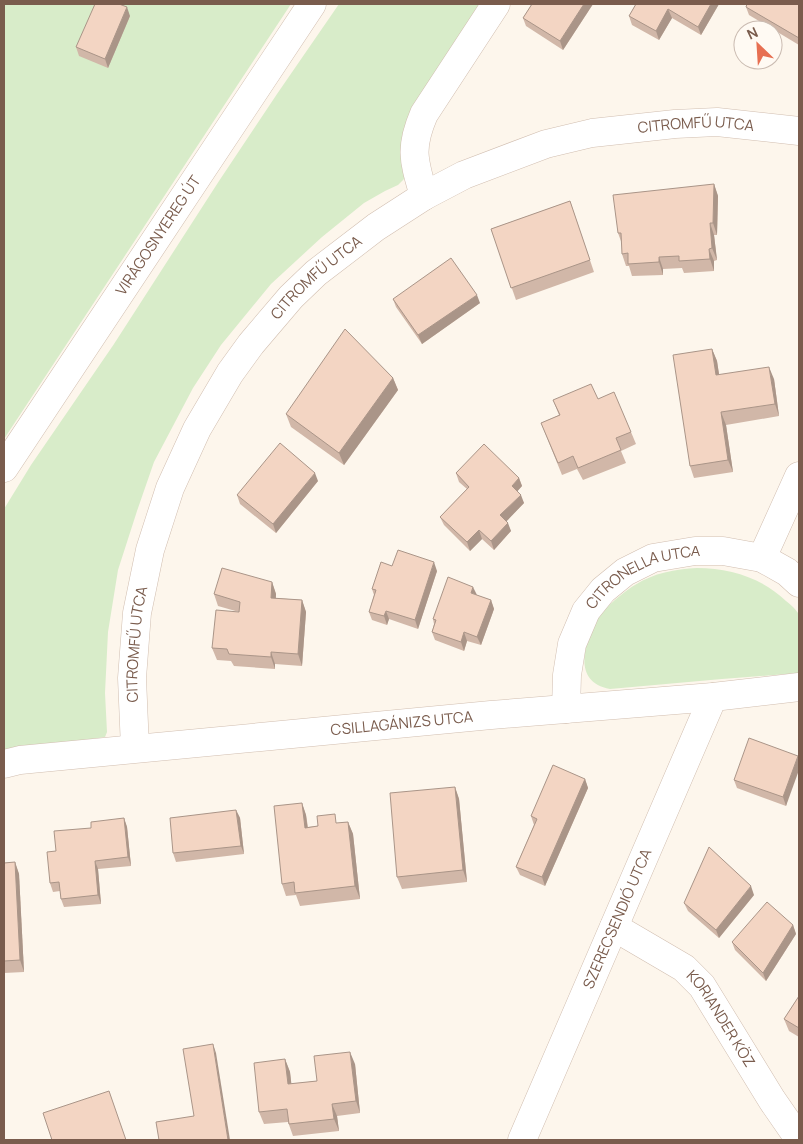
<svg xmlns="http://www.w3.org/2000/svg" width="803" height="1144" font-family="Manrope,sans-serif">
<rect width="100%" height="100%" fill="#fdf6ec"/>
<g fill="#d8ecc9">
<path d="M4,4H291L4,439Z"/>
<path d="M339,4H486L405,169L404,179L398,185L385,191L364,203L322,237L271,284L221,345L193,388L154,462L137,511L118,570L108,632L105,693L107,732L105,737L4,752V509L31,465L114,344L219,181L277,94Z"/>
<path d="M697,568C730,568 762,578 786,601C790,604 797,610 799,615C800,618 799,623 799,627C799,642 799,658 799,673L722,679L610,689C582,684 581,662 588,639C589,634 590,628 592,624C598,614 624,591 635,585C654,573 675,569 697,568Z"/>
</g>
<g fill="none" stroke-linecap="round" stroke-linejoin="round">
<defs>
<g id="minor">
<path d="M424,196C414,161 409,149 424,114L496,4"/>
<path id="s1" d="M4,468L312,4"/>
<path d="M762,558L799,476"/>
<path id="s2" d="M566,709L567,675L572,644L586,611L603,590L625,572L653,558L695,551H723L762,558L787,572L799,583"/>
<path id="s3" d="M135,748L132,678L137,613L150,550L170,488L197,429L230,373L251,344L291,297L316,273L376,227L424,196L464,175L546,144L592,133L675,124L717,122L799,131"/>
<path id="s4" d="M4,764L20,760L491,715L713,697L799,687"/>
<path id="s5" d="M614,927L684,968L702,986L772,1100L799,1139"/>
<path id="s6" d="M522,1140L713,697"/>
</g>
</defs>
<use href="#minor" stroke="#d1beb0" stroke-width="29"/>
<use href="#minor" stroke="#fff" stroke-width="28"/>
</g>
<g fill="#d1b7a8">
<path d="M532,4H593L563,50L526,26L523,18Z"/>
<path d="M636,4H719L701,35L672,18L659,40L632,25L629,16Z"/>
<path d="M799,4V45L749,15L746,7Z"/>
<path d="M130,16L108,68L79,56L76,47Z"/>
<path d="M714,184L718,196L717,235H714L717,260L714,261V271L684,273L682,268L663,269V275L632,276L629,266H626L622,254V244L618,233Z"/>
<path d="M570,201L594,272L516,300L491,229Z"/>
<path d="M393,299L480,303L422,344L396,307Z"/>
<path d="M712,349L717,361L719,375L774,379L779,416L726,425L733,472L694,478L690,466Z"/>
<path d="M393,378L398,390L344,465L291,427L286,414Z"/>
<path d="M598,399L631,432L636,444L621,451L626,463L583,480L577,469L562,475L541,423L559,415L553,400Z"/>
<path d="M456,473L519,478L522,486L517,491L524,503L506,521L511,531L494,550L482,539L470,551L444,525L440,517L467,489L459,482Z"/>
<path d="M318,481L276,533L240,504L237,495Z"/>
<path d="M392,566L437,571L418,629L389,619L387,625L372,620L369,612L374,595L372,589Z"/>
<path d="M272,582L276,594V598L302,600L306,612L302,666L275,664V669L234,666L231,661L217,660L212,648L239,612L218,606L214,594Z"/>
<path d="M476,595L491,600L494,609L481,645L467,641L464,651L435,640L432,632L434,624L433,619Z"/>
<path d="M798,756L786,806L737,788L734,780Z"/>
<path d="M585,779L588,788L545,886L520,875L516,867L534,825L531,816Z"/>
<path d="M455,787L459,799L467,882L402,889L397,877Z"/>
<path d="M302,803L306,815L308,827L348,822L353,834L360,899L300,906L296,895L286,896L282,884Z"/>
<path d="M236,810L240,818L244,854L176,862L173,853Z"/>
<path d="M124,818L127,827L131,866L98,869L101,904L64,907L61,899L60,891L53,892L50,883L56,851L91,828Z"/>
<path d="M15,862L19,874L24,972L4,973V863Z"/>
<path d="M754,895L719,938L688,911L684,903Z"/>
<path d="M793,925L796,934L766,981L735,950L732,942Z"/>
<path d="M799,996V1037L789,1031L784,1019Z"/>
<path d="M285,1059L290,1072L291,1084L317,1081L355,1064L360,1113L337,1116L339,1131L293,1136L288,1122L264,1124L259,1112Z"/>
</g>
<g fill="#aa9588">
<path d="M584,4H593L563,50L560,41Z"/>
<path d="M711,4H719L701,35L698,27Z"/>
<path d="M127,7L130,16L108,68L105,59Z"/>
<path d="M668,9L672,18L659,40L656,31Z"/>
<path d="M714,184L718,196L717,235L713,223Z"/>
<path d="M710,223L714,235L717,260L712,248Z"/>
<path d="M709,249L714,261V271L710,259Z"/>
<path d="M659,257L663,269V275L659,262Z"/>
<path d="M477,295L480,303L422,344L418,335Z"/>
<path d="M712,349L717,361L721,387L716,375Z"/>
<path d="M769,367L774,379L779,416L775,404Z"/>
<path d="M393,378L398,390L344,465L339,453Z"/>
<path d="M721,412L726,425L733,472L728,460Z"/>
<path d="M315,473L318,481L276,533L273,524Z"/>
<path d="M519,478L522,486L515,494L512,486Z"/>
<path d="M521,495L524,503L504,524L500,515Z"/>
<path d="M508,523L511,531L494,550L491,541Z"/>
<path d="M479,530L482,539L470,551L467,542Z"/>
<path d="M434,562L437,571L418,629L415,620Z"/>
<path d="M272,582L276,594L275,610L271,598Z"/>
<path d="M473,587L477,595L471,593Z"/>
<path d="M302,600L306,612L302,666L298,654Z"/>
<path d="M491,600L494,609L481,645L477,637Z"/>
<path d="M386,611L389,619L387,625L384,616Z"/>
<path d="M464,632L467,641L464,651L461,642Z"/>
<path d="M271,652L275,664V669L271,657Z"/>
<path d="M798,756L799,759V770L786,806L783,797Z"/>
<path d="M585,779L588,788L545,886L542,877Z"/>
<path d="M455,787L459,799L467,882L463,870Z"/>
<path d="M302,803L306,815L309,840L305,828Z"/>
<path d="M236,810L240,818L244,854L241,846Z"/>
<path d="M124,818L127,827L131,866L128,857Z"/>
<path d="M348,822L353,834L360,899L355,886Z"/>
<path d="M95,861L98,869L101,904L98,895Z"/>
<path d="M15,862L19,874L24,972L20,960Z"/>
<path d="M751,886L754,895L719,938L716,930Z"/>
<path d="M793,925L796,934L766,981L763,973Z"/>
<path d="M213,1044L216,1053L230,1140H228Z"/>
<path d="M350,1052L355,1064L360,1113L356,1101Z"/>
<path d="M285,1059L290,1072L293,1097L288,1084Z"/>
<path d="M332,1104L337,1116L339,1131L334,1119Z"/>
</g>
<g fill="#f3d5c3" stroke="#aa9588">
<path d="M95,4H119L127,7L105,59L76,47Z"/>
<path d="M532,4H584L560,41L523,18Z"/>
<path d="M636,4H711L698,27L668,9L656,31L629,16Z"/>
<path d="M747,4H799V38L746,7Z"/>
<path d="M714,184L713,223H710L712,248L709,249L710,259L679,261V256L659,257V262L628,264V253L622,254L621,233H618L613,195Z"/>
<path d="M570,201L590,260L511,288L491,229Z"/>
<path d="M451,258L477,295L418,335L393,299Z"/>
<path d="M345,329L393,378L339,453L286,414Z"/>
<path d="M712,349L716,375L769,367L775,404L721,412L728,460L690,466L673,355Z"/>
<path d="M591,384L598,399L614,392L631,432L616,438L621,450L578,468L573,456L558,463L541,423L560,415L553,400Z"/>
<path d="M280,443L315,473L273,524L237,495Z"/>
<path d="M484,444L519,478L512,486L521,495L500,515L508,523L491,541L479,530L467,542L440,517L469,487L456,473Z"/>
<path d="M398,550L434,562L415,620L386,611L384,616L369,612L376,590L372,589L381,562L392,566Z"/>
<path d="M222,568L272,582L271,598L302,600L298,654L271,652V657L229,654L227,649L212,648L216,610L239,612L240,602L214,594Z"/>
<path d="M448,577L473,587L471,593L491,600L477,637L464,632L461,642L432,632L436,620L433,619Z"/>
<path d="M749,738L798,756L783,797L734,780Z"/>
<path d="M553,765L585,779L542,877L516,867L537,819L531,816Z"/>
<path d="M455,787L463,870L397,877L390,793Z"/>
<path d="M302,803L305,828L318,826L317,816L335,814L336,823L348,822L355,886L295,893L294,882L282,884L274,806Z"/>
<path d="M236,810L241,846L173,853L170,818Z"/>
<path d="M124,818L128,857L95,861L98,895L61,899L59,882L50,883L47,852L56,851L54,831L91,828V822Z"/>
<path d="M709,847L751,886L716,930L684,903Z"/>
<path d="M15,862L20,960L4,961V863Z"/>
<path d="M767,902L793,925L763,973L732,942Z"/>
<path d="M799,996V1028L784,1019Z"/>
<path d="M213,1044L228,1140H159L156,1122L194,1116L183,1049Z"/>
<path d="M350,1052L356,1101L332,1104L334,1119L289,1124L287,1109L259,1112L254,1063L285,1059L288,1084L317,1081L314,1056Z"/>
<path d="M109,1091L126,1140H52L43,1113Z"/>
</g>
<g text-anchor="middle" stroke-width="4" stroke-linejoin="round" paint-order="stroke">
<g font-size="15" fill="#7a5c4d" stroke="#fffaf3">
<text dy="5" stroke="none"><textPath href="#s3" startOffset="944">CITROMFŰ UTCA</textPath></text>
<text dy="5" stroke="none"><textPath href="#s1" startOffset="279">VIRÁGOSNYEREG ÚT</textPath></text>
<text dy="5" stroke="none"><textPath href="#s3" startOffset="524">CITROMFŰ UTCA</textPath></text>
<text dy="5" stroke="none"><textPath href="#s2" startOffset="171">CITRONELLA UTCA</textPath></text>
<text dy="5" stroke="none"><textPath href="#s3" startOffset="104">CITROMFŰ UTCA</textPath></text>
<text dy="5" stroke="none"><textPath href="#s4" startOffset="400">CSILLAGÁNIZS UTCA</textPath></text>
<text dy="5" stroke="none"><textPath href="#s6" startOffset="241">SZERECSENDIÓ UTCA</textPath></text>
<text dy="5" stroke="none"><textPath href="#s5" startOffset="144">KORIANDER KÖZ</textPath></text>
</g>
</g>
<rect width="803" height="1144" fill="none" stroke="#7a5c4d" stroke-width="10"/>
<g transform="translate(758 45) rotate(335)"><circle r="24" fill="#fffaf3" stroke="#cabbb1"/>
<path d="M0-4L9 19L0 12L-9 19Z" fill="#e76f51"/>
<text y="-8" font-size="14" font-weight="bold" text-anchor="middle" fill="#7a5c4d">N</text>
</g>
</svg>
